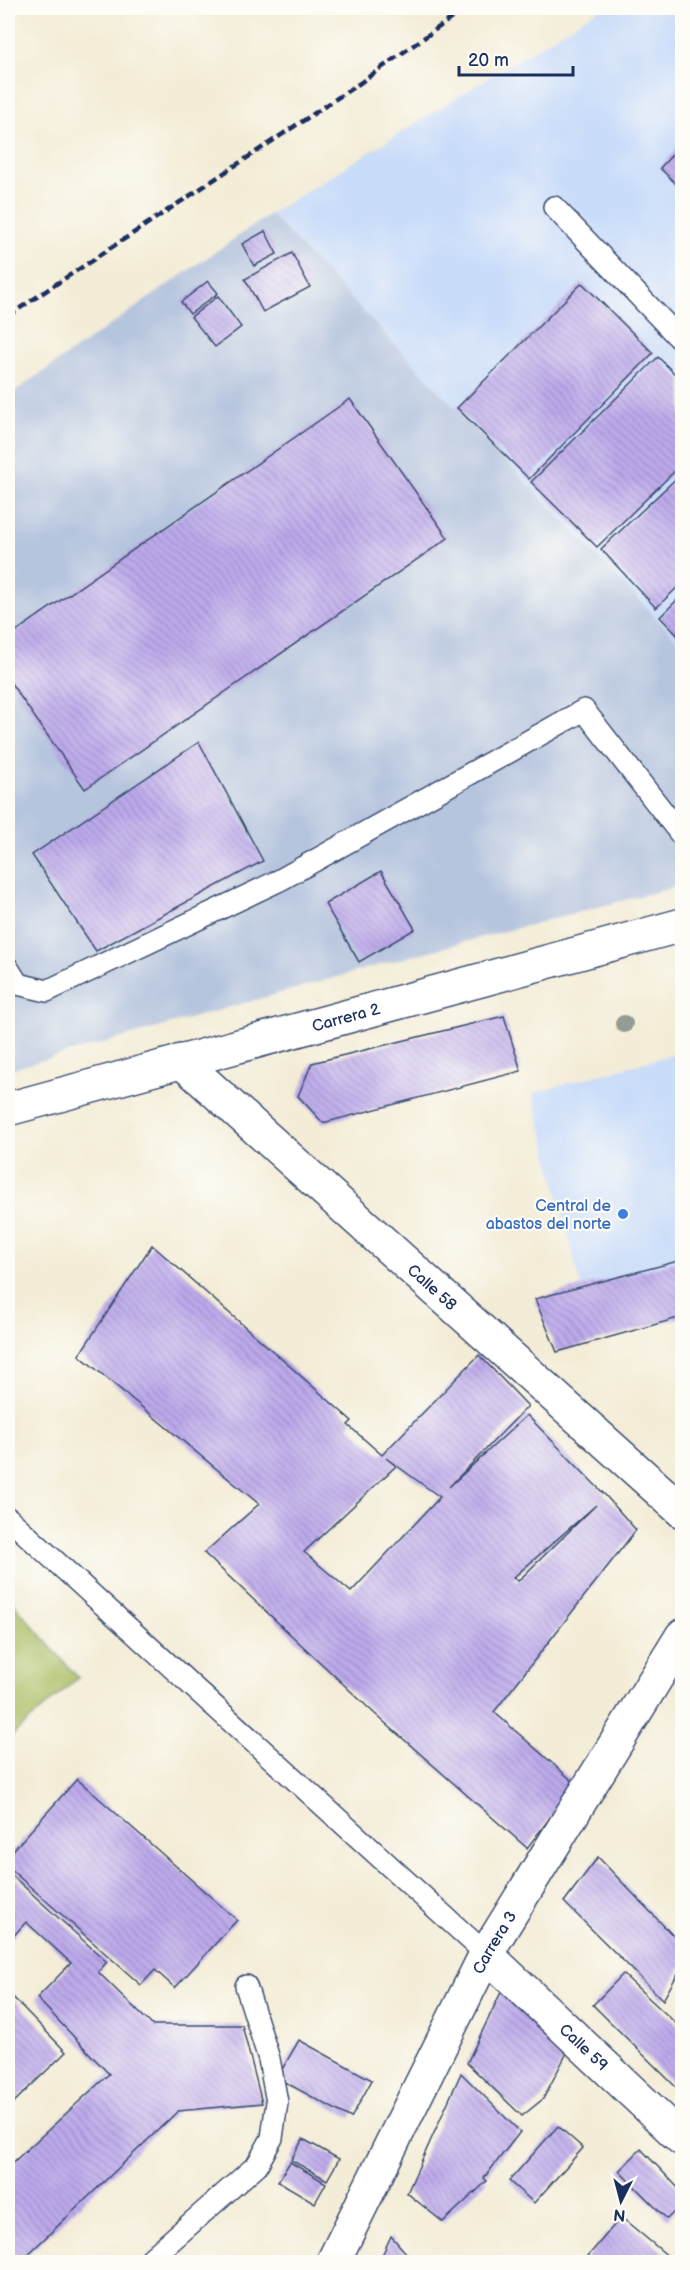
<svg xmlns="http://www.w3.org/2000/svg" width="690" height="2270" font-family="'Balsamiq Sans',sans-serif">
<defs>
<pattern id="building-back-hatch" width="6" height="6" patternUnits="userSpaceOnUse" patternTransform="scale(1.5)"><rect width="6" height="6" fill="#bdaaec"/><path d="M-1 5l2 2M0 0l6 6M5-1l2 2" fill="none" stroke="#998bc2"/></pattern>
</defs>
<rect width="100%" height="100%" fill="#fdfcf7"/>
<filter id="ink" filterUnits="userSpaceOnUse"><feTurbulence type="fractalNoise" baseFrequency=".0167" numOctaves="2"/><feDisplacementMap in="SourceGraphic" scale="12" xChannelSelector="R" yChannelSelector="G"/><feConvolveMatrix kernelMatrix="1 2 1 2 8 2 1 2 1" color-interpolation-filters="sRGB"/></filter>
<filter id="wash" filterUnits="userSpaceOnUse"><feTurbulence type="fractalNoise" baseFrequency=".008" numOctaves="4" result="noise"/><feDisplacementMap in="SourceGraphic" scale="24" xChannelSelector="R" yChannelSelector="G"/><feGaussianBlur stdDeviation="1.35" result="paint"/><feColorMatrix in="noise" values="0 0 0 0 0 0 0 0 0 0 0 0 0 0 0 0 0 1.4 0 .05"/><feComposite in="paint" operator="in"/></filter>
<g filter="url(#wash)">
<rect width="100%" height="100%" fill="#f3ecd6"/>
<g fill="#c9dcf9">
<path d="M601,8H682V645L270,214Z"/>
<path d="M682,1052V1260L581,1287L533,1093Z"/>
</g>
<path fill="#b6c5de" d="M270,214L682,645V885L422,953L8,1070V396Z"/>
<path fill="#a8bd62" stroke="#627660" stroke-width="1.5" d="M8,1597L78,1678L8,1739Z"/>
<g id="blocks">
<g fill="url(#building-back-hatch)" fill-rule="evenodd">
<path d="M682,144V190L660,168Z"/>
<path d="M265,231L277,254L254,266L242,244Z"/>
<path d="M292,253L310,287L263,312L245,279Z"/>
<path d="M208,281L218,293L190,314L181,302Z"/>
<path d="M582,283L653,353L529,479L457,408Z"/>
<path d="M218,296L241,327L215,347L191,317Z"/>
<path d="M658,357L682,381V464L597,547L531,482Z"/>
<path d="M350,399L448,538L85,789L8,679V637Z"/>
<path d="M682,473V583L656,608L601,549Z"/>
<path d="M682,595V640L660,617Z"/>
<path d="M199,742L263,861L96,951L32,855Z"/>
<path d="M381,871L415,929L359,962L325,904Z"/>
<path d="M504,1016L521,1071L323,1123L298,1096L312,1063Z"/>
<path d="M152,1245L352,1421L348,1425L382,1455L479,1355L528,1406L449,1487L527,1415L606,1496L636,1530L494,1712L576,1784L527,1848L375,1714L204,1553L259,1504L79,1355ZM386,1458L440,1497L351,1592L304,1552L396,1466ZM596,1505L518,1581L513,1578Z"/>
<path d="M682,1260V1317L557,1352L535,1299Z"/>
<path d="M77,1779L237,1920L175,1988L155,1970L141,1985L8,1867V1856Z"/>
<path d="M598,1857L682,1945V1966L663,2000L564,1902Z"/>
<path d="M8,1872L107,1962L98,1972L152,2025H242L262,2103L178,2111L20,2262H8V2167L109,2074L37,1998L71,1963L26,1922L8,1942Z"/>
<path d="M623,1974L682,2029V2093L593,2005Z"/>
<path d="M505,1984L571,2045L543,2099L522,2116L467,2063Z"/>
<path d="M8,1992L66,2052L8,2108Z"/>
<path d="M299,2040L372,2080L351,2118L277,2078Z"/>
<path d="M461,2073L520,2132L484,2178L487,2181L443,2222L407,2193Z"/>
<path d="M558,2126L583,2148L534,2203L509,2181Z"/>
<path d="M303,2139L339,2159L327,2180L291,2160Z"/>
<path d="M641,2149L682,2192V2204L667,2219L619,2171Z"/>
<path d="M290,2162L326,2183L315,2203L278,2181Z"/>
<path d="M621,2217L675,2262H583Z"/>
<path d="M391,2236L414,2262H379Z"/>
</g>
</g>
</g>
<g filter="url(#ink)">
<use href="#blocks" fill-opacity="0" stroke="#3b4b70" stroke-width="1.5"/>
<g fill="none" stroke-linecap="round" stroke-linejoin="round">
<defs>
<g id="lane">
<path d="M554,207L682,341"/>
<path d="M8,968L18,984L47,991L280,880L584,710L682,836"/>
<path d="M8,1518L486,1954"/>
<path d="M147,2262L257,2165L272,2138L277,2102L269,2059L246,1986"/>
</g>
<g id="street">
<path id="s1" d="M181,1061L682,1511"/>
<path id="s2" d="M486,1954L682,2139"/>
<path id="s3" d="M333,2262L486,1954L682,1636"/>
</g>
<g id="secondary">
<path id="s4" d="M8,1109L682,925"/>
</g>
</defs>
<use href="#lane" stroke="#3b4b70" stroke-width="24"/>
<use href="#street" stroke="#3b4b70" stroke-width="36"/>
<use href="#secondary" stroke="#3b4b70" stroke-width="36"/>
<use href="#lane" stroke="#fff" stroke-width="21"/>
<use href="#street" stroke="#fff" stroke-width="33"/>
<use href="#secondary" stroke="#fff" stroke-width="33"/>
<path stroke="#1b2f5e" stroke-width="4.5" stroke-dasharray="9 4.5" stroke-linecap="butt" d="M8,316L360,83L466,8"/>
</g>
<circle fill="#939c95" cx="624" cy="1024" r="9"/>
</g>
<circle fill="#3f7fe0" stroke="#fdfcf7" stroke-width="2" cx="623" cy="1214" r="6"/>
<g text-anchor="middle" stroke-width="4.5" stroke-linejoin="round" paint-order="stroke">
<g font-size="16" fill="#1b2f5e" stroke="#fdfcf7">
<text dy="6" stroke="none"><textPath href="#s4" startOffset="350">Carrera 2</textPath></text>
<text dy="6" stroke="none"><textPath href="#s1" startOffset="338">Calle 58</textPath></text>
<text dy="6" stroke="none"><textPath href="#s3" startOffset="358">Carrera 3</textPath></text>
<text dy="6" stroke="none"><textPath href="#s2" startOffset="135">Calle 59</textPath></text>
</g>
<g font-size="16" fill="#366cbe" stroke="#fdfcf7" text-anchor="end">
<text x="611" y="1211">Central de<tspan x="611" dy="18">abastos del norte</tspan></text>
</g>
</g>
<rect width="690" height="2270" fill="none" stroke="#fdfcf7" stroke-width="30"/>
<g transform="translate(621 2201) rotate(186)" stroke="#fdfcf7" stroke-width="4.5" paint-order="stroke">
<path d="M0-4.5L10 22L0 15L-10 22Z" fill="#1b2f5e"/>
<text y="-9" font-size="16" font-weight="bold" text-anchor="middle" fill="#1b2f5e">N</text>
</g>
<path d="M459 66v9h114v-9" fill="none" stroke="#1b2f5e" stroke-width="3"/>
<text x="468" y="66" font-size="18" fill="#1b2f5e" stroke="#fdfcf7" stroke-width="4.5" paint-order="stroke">20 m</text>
</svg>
